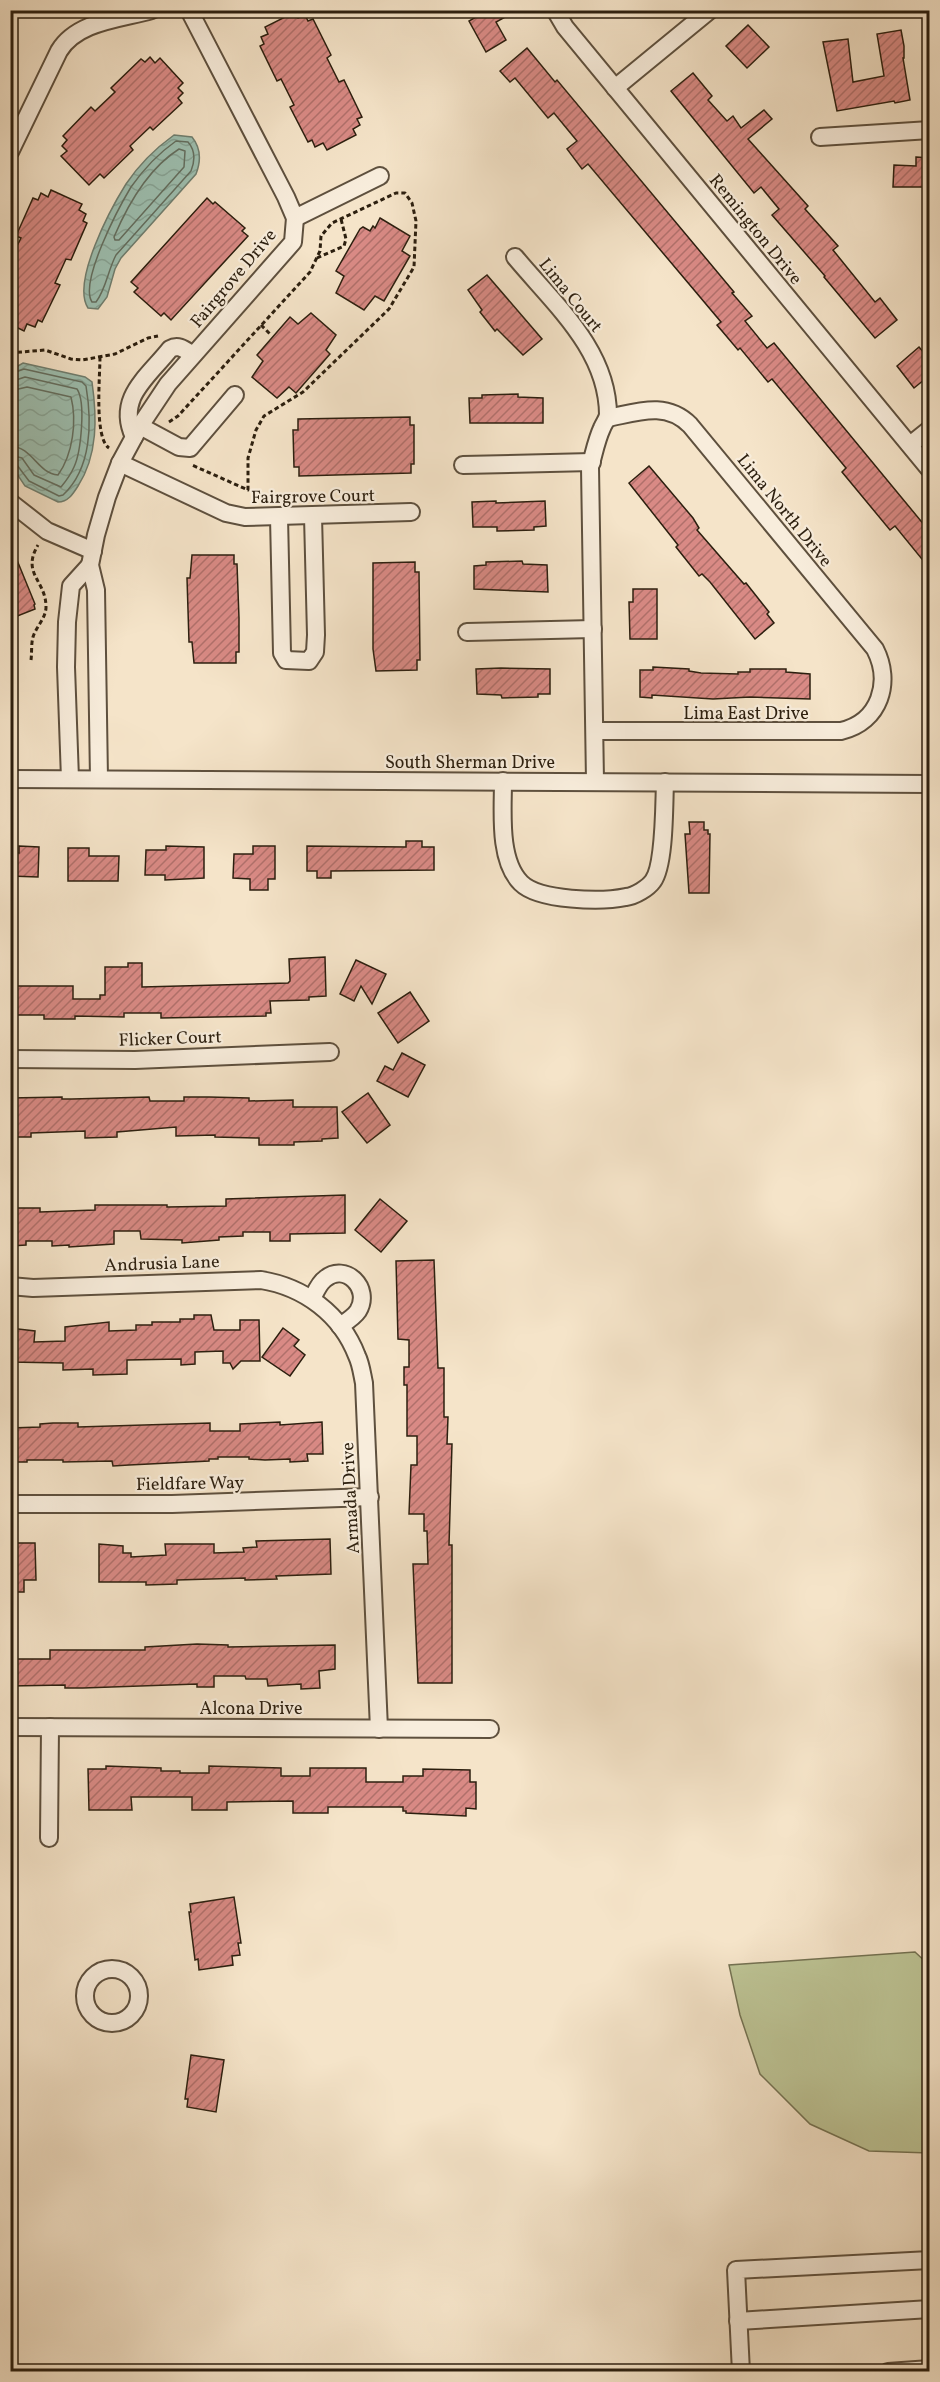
<svg xmlns="http://www.w3.org/2000/svg" width="940" height="2382" font-family="Vollkorn,serif">
<defs>
<pattern id="water-waves" width="16" height="10" patternUnits="userSpaceOnUse" patternTransform="scale(1.5)"><rect width="16" height="10" fill="#9dbfb0"/><path d="M0 5q4-4 8 0t8 0" fill="none" stroke="#87a496"/></pattern>
<pattern id="building-hatch" width="6" height="6" patternUnits="userSpaceOnUse" patternTransform="scale(1.5)"><rect width="6" height="6" fill="#d98a85"/><path d="M-1 1l2-2M0 6l6-6M5 7l2-2" fill="none" stroke="#b0706b"/></pattern>
</defs>
<rect width="100%" height="100%" fill="#f5e4c9"/>
<filter id="stains"><feTurbulence type="fractalNoise" baseFrequency=".00333" numOctaves="4"/><feColorMatrix values="0 0 0 0 .2 0 0 0 0 .09 0 0 0 0 .02 0 0 0 .5 -.17"/></filter>
<radialGradient id="worn" r=".72"><stop offset=".6" stop-color="#630" stop-opacity="0"/><stop offset="1" stop-color="#630" stop-opacity=".3"/></radialGradient>
<path fill="#bdc495" stroke="#747252" stroke-width="1.5" d="M915,1952L929,1965V2153L869,2151L810,2124L760,2074L740,2015L729,1965Z"/>
<g fill="url(#water-waves)" stroke="#707f70" stroke-width="1.5">
<path d="M174,135L192,137C201,148 201,161 196,174L121,258L115,269L107,297L98,309L88,308C71,282 111,208 126,184C138,166 156,148 174,135Z"/>
<path d="M23,363L85,377L92,382C97,417 98,455 78,486C73,494 68,502 58,502L25,486L11,465V370Z"/>
</g>
<g fill="none" stroke-linecap="round" stroke-linejoin="round">
<g stroke="#646f60" stroke-width="1.5">
<path d="M176,141L188,142C195,150 195,161 191,171L116,255C108,270 106,289 96,302H92C79,282 119,207 131,187C143,170 159,153 176,141Z"/>
<path d="M179,149L185,151L184,167L119,240H115L114,237C128,204 149,168 179,149Z"/>
<path d="M10,374L24,369L82,382L86,386C92,422 92,468 63,495L59,496L29,481L17,465L10,462"/>
<path d="M10,382L25,377L77,389C86,402 81,452 74,467C71,474 66,481 61,487L34,475L22,458L10,455"/>
<path d="M10,391L27,387L71,397C77,421 73,454 58,475C37,473 33,447 10,446"/>
</g>
</g>
<g fill="url(#building-hatch)" stroke="#2c1f0f" stroke-width="1.5">
<path d="M488,10H518L496,22L506,40L486,52L469,21Z"/>
<path d="M295,12L298,18L305,15L308,21L313,19L331,55L327,58L339,82L344,80L362,117L357,119L360,125L353,129L356,135L327,150L323,143L315,147L312,140L308,142L290,107L294,105L281,79L277,81L260,46L264,44L261,37L268,34L265,27Z"/>
<path d="M748,25L769,47L747,68L726,46Z"/>
<path d="M901,30L904,46V58H903L910,100L895,103L894,101L837,111L823,42L848,39L853,82L884,76L877,34Z"/>
<path d="M527,48L555,82L557,80L734,292L732,293L752,316L745,321L767,348L774,343L930,532V569L895,526L890,530L842,472L846,468L772,379L768,382L740,348L738,350L717,325L721,322L588,164L582,169L567,149L577,141L554,113L548,118L515,78L510,82L500,71Z"/>
<path d="M150,57L155,63L160,58L183,83L178,88L183,93L178,98L182,103L153,130L150,127L130,146L133,150L104,178L100,174L89,185L61,156L67,151L62,146L67,140L63,136L91,107L95,111L115,92L111,88L141,59L145,62Z"/>
<path d="M693,73L712,96L708,100L727,121L733,116L741,128L764,110L772,119L748,139L808,206L805,209L838,246L833,250L875,302L880,298L897,320L875,338L824,277L825,276L772,215L779,209L761,187L754,193L671,91Z"/>
<path d="M916,157L930,158V187H893L894,165L916,166Z"/>
<path d="M51,190L82,204L79,210L86,214L83,221L87,223L71,260L66,259L55,283L60,285L42,322L38,320L35,327L27,324L24,331L10,324V260L21,238L16,236L33,198L38,200L41,193L48,197Z"/>
<path d="M207,198L213,204L215,202L245,228L242,231L248,236L171,320L164,313L161,316L134,292L138,288L131,282Z"/>
<path d="M380,218L410,236L402,251L410,256L384,301L375,296L364,310L336,293L344,276L336,271L360,229L363,227L370,231L373,226L375,228Z"/>
<path d="M487,275L542,339L523,355L497,329L495,331L480,312L482,310L468,290Z"/>
<path d="M311,313L336,335L326,350L330,354L296,393L289,387L277,398L252,377L263,361L257,355L290,317L298,324Z"/>
<path d="M919,347L930,360V375L914,388L897,366Z"/>
<path d="M518,394V397L543,398V423H470L469,398H482V395Z"/>
<path d="M410,417V425H414V464H411V473L299,476V467H294L293,430H298V419Z"/>
<path d="M649,466L693,518L699,528L697,530L744,584L746,583L769,612L767,614L774,623L755,639L710,582L702,574L699,576L676,547L678,545L629,483Z"/>
<path d="M496,501V503L545,501L546,526L534,527V530L497,531V527H473L472,502Z"/>
<path d="M10,543L35,604L34,605L35,609L10,619Z"/>
<path d="M192,555H234V564H237L239,618V652H236V663H194L192,642H189L187,578H190Z"/>
<path d="M522,561L523,564L547,565L548,592L474,589V566L486,565V562Z"/>
<path d="M415,562V572H419L420,660H417V670L376,671L373,649V563Z"/>
<path d="M633,589H657V639H630L629,602H633Z"/>
<path d="M653,667L689,669V671L701,673L738,674V672H750V669H786V672L810,674V699L750,697L713,699L652,695V698L640,697V670H653Z"/>
<path d="M501,668L550,669V694H538V697L502,698L501,695L477,694L476,669Z"/>
<path d="M689,822H704V830H708V834H710L709,893H689L685,834H690Z"/>
<path d="M406,841H422V847H434V870L331,871V878H317V871H307V846L406,847Z"/>
<path d="M19,846L39,847L38,877L10,876V853H19Z"/>
<path d="M166,846L204,847V878L165,880V875H145L146,850H166Z"/>
<path d="M253,846H275V879H268V890H250V879L233,878L234,854H253Z"/>
<path d="M68,848H89V856H119L118,881H68Z"/>
<path d="M325,957L326,996L309,997V1000L270,1001L271,1013H266V1016L161,1018V1013H124V1017L75,1016V1019H44V1015H10V986H73V999H100V995H105V967H128V963H142V987L288,983L290,981L289,959Z"/>
<path d="M356,960L386,974L372,1004L361,986L354,1001L340,994Z"/>
<path d="M410,992L429,1021L398,1043L378,1013Z"/>
<path d="M402,1053L425,1065L408,1097L377,1081L385,1066L393,1070Z"/>
<path d="M368,1093L390,1125L367,1143L342,1112Z"/>
<path d="M62,1097V1099H72L149,1097L150,1101H184V1097H209L249,1098V1101L293,1100V1107H337L338,1138L322,1139V1141L294,1142V1145H259V1138L215,1137V1135L176,1136V1127L117,1132V1137L85,1138V1131L31,1133V1137H10V1098Z"/>
<path d="M345,1195V1233L290,1234V1241H270V1232H243V1236L219,1237V1240L182,1243V1240L141,1239L140,1231H114V1244L69,1247V1245L52,1246V1241H26V1245L10,1246V1208H40V1212L95,1210V1205H167V1207L226,1206V1199Z"/>
<path d="M380,1199L407,1221L381,1252L355,1230Z"/>
<path d="M434,1260L438,1368H444V1417H448L447,1444H452L449,1545H452V1683H418L413,1564H428L427,1531H424V1514H409L411,1465H417V1436H407V1385H404V1367H409V1340L398,1339L396,1261Z"/>
<path d="M194,1315H211L214,1330H240V1320H259L260,1361H241L233,1369L230,1363H223V1351L195,1352V1364L181,1365V1359L127,1360V1374L93,1375V1369L63,1370V1363L10,1362V1328L35,1331L34,1342L65,1341V1327L109,1322V1331L136,1330V1325H152V1322H180V1319H194Z"/>
<path d="M283,1328L299,1340L294,1346L305,1355L290,1376L262,1357Z"/>
<path d="M280,1422V1425L322,1422L323,1454H307L308,1461L290,1462V1459L265,1460L249,1459V1457H218V1459H209V1461L129,1465L113,1466L112,1461L63,1462V1460H27V1462H10V1428L40,1427V1424L53,1423H78V1427L210,1423V1431H240V1424Z"/>
<path d="M330,1539L331,1574L276,1576L277,1579L245,1580V1578L177,1580V1584L146,1585V1582H99V1544L123,1546V1553H131V1557L166,1555L165,1544H214V1553L244,1552L243,1548L257,1547L256,1541Z"/>
<path d="M10,1543H35L36,1580H24V1592H10Z"/>
<path d="M197,1644L228,1645V1647L335,1645V1669L319,1671L320,1688L301,1689V1684L268,1686L267,1679H246L245,1676H214V1687H197V1684L83,1688H65V1685L10,1686V1659H50V1650H145V1647Z"/>
<path d="M106,1766L161,1768V1771H180V1773H209V1766L281,1768V1776H310V1768H366V1782H403V1776H423V1769L470,1770V1782H476V1809L466,1808V1816L406,1813V1811H403V1807H328V1813H293V1801L227,1802V1810H192V1797H131L132,1810H89L88,1769H106Z"/>
<path d="M234,1897L241,1943H238L240,1955L232,1956L233,1965L199,1970L198,1959L195,1960L189,1912H191L190,1904Z"/>
<path d="M191,2055L224,2060L216,2112L187,2107L188,2099H185Z"/>
</g>
<g fill="none" stroke-linecap="round" stroke-linejoin="round">
<defs>
<g id="minor">
<path d="M555,10L565,27L930,470"/>
<path d="M615,88L710,10"/>
<path d="M820,137L930,130"/>
<path d="M10,152L59,51C77,21 121,19 152,10"/>
<path d="M295,218L380,176"/>
<path d="M515,257C554,304 608,350 608,415C607,420 604,423 602,428C596,441 594,454 590,467L595,781"/>
<path d="M140,426L179,447L190,448L235,395"/>
<path d="M134,437C116,398 147,378 170,349C179,344 185,350 193,355"/>
<path d="M910,445L930,429"/>
<path d="M120,463L226,513L245,517L411,512"/>
<path d="M463,465L592,462"/>
<path d="M10,502L47,531L93,551"/>
<path d="M279,517L282,653L286,660L309,661L315,652L316,635L313,516"/>
<path d="M467,632L593,629"/>
<path d="M595,731H841C880,722 892,682 875,649L690,425C666,401 638,412 608,418"/>
<path d="M10,779L930,784"/>
<path d="M70,779L66,667L67,622L71,586L90,565"/>
<path d="M99,779L96,590L90,565L96,535L107,497L120,463L140,426L168,384L293,242L295,218L286,197L189,10"/>
<path d="M503,781C503,811 498,860 521,883C539,901 602,902 626,897C635,896 648,888 653,881C665,865 664,804 665,782"/>
<path d="M10,1059L135,1060L330,1052"/>
<path d="M10,1286L33,1288L261,1280C304,1287 341,1314 357,1356C361,1364 362,1374 364,1383L379,1729"/>
<path d="M312,1299C315,1293 319,1283 325,1279C345,1262 372,1288 358,1311C354,1317 346,1322 340,1326"/>
<path d="M10,1504H172L370,1497"/>
<path d="M10,1727L490,1729"/>
<path d="M49,1838L50,1727"/>
<circle cx="112" cy="1996" r="27"/>
<path d="M738,2321L930,2309"/>
<path d="M741,2372L736,2270L930,2260"/>
<path d="M888,2372L930,2369"/>
</g>
</defs>
<use href="#minor" stroke="#5e503e" stroke-width="20"/>
<g stroke="#2c1f0f" stroke-width="3" stroke-dasharray="4.5 3" stroke-linecap="butt">
<path d="M317,258L344,246L346,239L341,219"/>
<path d="M261,325L270,334"/>
<path d="M10,353L45,350L71,359L82,360L115,354L148,338L158,336"/>
<path d="M100,357C100,376 94,438 109,448"/>
<path d="M169,422L178,416L310,272L320,251L321,236L332,223L396,193H405L412,203L416,221L414,267L389,309L303,392L264,416L256,430L248,458V490L192,465"/>
<path d="M31,660C32,653 31,644 33,637C36,627 46,618 46,607C46,580 21,574 38,545"/>
</g>
<use href="#minor" stroke="#f8eddc" stroke-width="16"/>
</g>
<g text-anchor="middle" stroke-width="4.5" stroke-linejoin="round" paint-order="stroke">
<g font-size="18" fill="#2c1f0f" stroke="#f8eddc">
<text transform="translate(756 229) rotate(51)" y="6">Remington Drive</text>
<text transform="translate(233 278) rotate(-50)" y="6">Fairgrove Drive</text>
<text transform="translate(571 295) rotate(51)" y="6">Lima Court</text>
<text transform="translate(313 496) rotate(-1)" y="6">Fairgrove Court</text>
<text transform="translate(785 510) rotate(51)" y="6">Lima North Drive</text>
<text x="746" y="719">Lima East Drive</text>
<text x="470" y="768">South Sherman Drive</text>
<text transform="translate(170 1038) rotate(-2)" y="6">Flicker Court</text>
<text transform="translate(162 1263) rotate(-2)" y="6">Andrusia Lane</text>
<text transform="translate(190 1483) rotate(-1)" y="6">Fieldfare Way</text>
<text transform="translate(350 1498) rotate(-93)" y="6">Armada Drive</text>
<text x="251" y="1714">Alcona Drive</text>
</g>
</g>
<rect width="940" height="2382" fill="none" stroke="#f5e4c9" stroke-width="36"/>
<rect x="12" y="12" width="916" height="2358" fill="none" stroke="#2c1f0f" stroke-width="3"/>
<rect x="18" y="18" width="904" height="2346" fill="none" stroke="#2c1f0f" stroke-width="1.5"/>
<rect width="100%" height="100%" filter="url(#stains)"/>
<rect width="100%" height="100%" fill="url(#worn)"/>
</svg>
